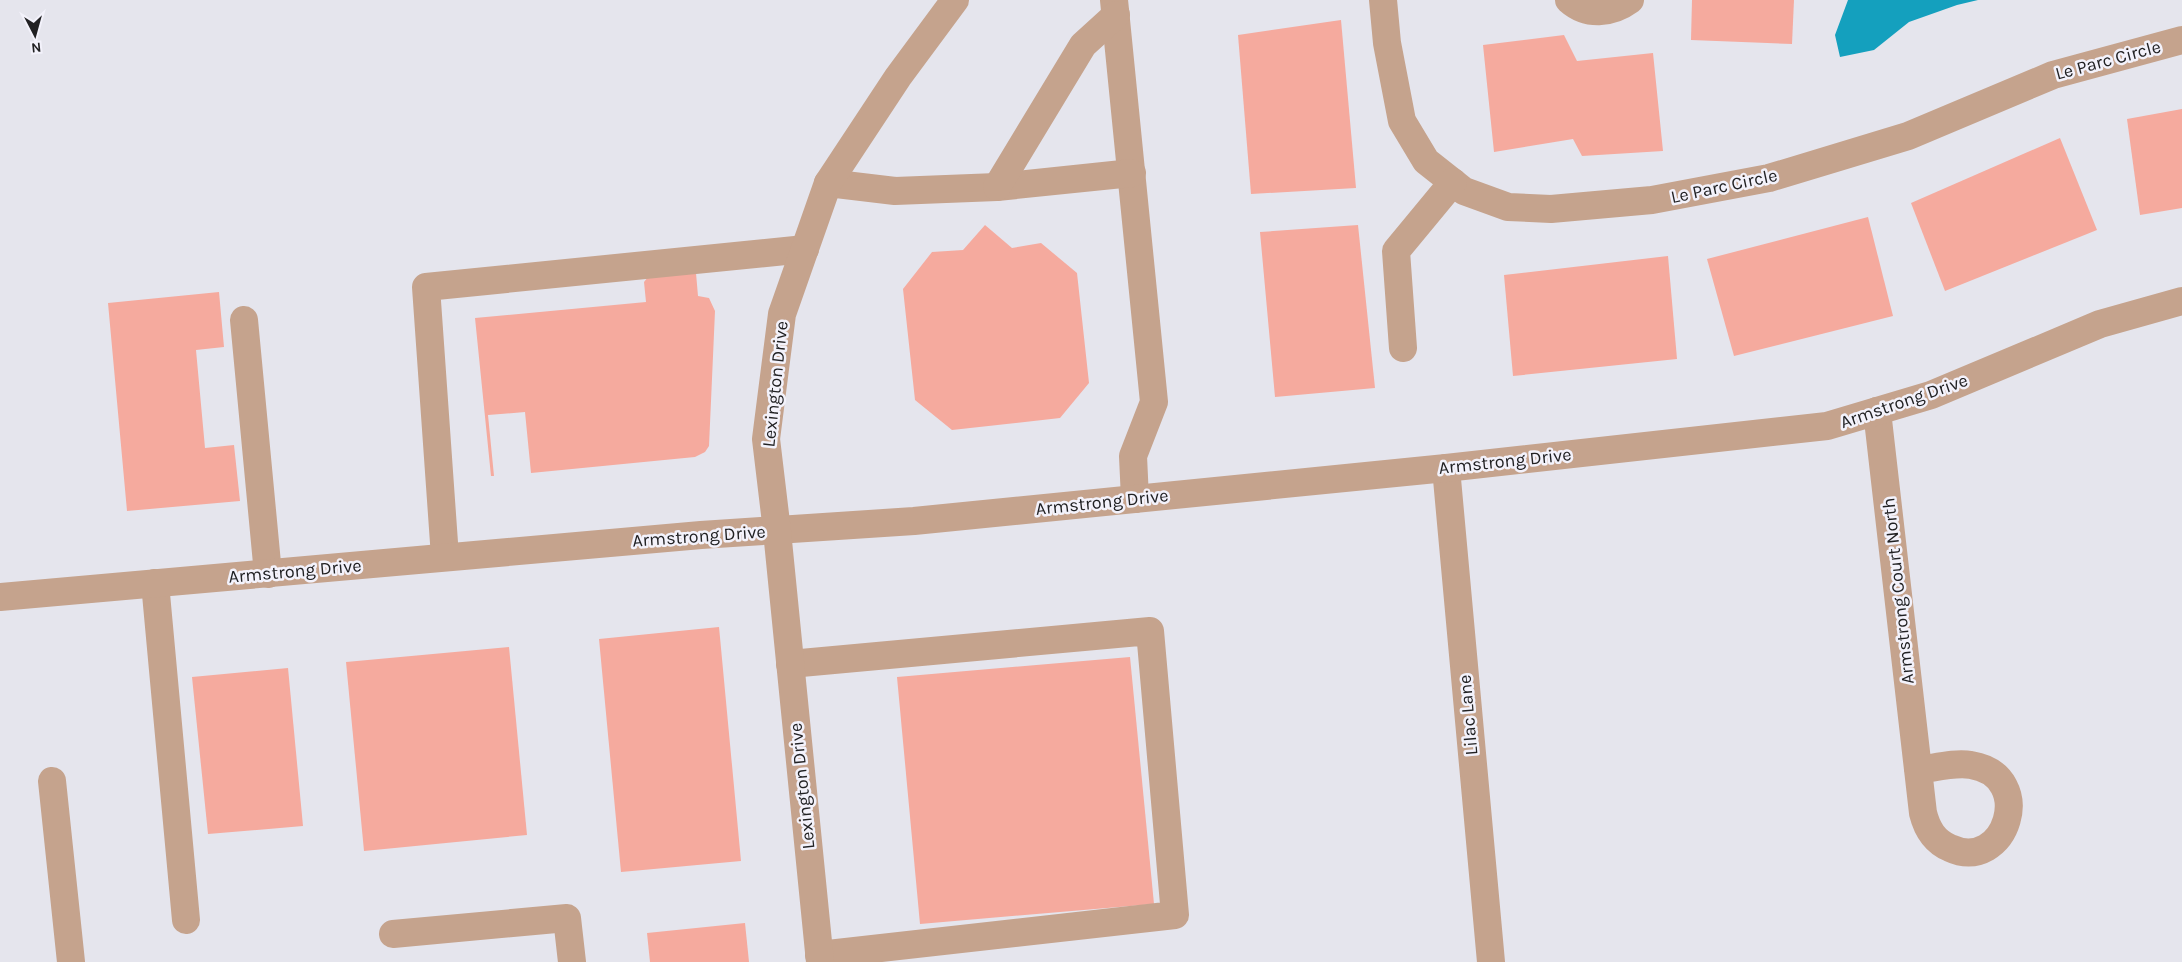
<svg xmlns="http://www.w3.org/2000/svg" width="2182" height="962" font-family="Karla,sans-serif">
<rect width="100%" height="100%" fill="#e5e5ed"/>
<path fill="#14a0be" d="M1848,0H1978L1957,5L1909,22L1874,50L1840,57L1835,35Z"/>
<g fill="#f5aa9e">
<path d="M1692,0H1794L1792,44L1691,40Z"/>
<path d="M1341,20L1356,188L1251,194L1238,35Z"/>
<path d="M1564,35L1577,61L1653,53L1663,151L1582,156L1573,139L1494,152L1483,45Z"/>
<path d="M2182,109V208L2140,215L2127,119Z"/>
<path d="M2060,138L2097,230L1945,291L1911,203Z"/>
<path d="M1868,217L1893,316L1734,356L1707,259Z"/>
<path d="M985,225L1012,248L1041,243L1077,273L1089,383L1060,418L952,430L915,400L903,289L932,252L963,250Z"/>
<path d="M1358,225L1375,388L1275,397L1260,232Z"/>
<path d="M1668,256L1677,359L1513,376L1504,275Z"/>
<path d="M696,273L698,296L709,298L715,311L709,446L705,452L695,457L531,473L525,412L488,415L494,476H491L475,318L646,302L644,282L648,277Z"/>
<path d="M219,292L224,347L196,350L205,448L234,445L240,501L127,511L108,303Z"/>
<path d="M719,627L741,861L621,872L599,639Z"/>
<path d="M509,647L527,835L364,851L346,662Z"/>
<path d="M1130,657L1154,904L920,924L897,677Z"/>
<path d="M288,668L303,826L208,834L192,677Z"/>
<path d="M745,923L749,962H650L647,933Z"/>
</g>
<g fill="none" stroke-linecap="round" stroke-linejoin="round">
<g stroke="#c5a38d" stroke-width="28">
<path d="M1114,0L1154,402L1133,456L1135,499"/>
<path d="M1383,0L1387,43L1402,121L1426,161L1464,191L1508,207L1551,209L1652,200L1769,178L1908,136L2053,75L2182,40"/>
<path d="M1569,0C1587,16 1611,14 1630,0"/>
<path d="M828,183L895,191L997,187L1132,173"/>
<path d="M997,187L1083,45L1116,15"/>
<path d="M244,320L268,574"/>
<path d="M1403,348L1396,251L1453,182"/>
<path d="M1877,411L1923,813C1927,829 1934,841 1950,848C2006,874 2038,776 1971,765C1955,762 1934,768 1918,770"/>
<path d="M1446,468L1491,962"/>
<path d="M445,557L426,287L805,249"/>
<path d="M155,583L186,920"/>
<path d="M0,597L701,535L914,521L1446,468L1827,426L1931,395L2100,324L2182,301"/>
<path d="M790,664L1150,631L1175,915L819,955"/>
<path d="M52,781L71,962"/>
<path d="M393,934L567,918L572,962"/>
<path d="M820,962L777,531L766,439L782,314L828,183L898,77L955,0"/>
</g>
</g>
<g text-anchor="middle" stroke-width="5" stroke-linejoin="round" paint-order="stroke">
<g font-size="18" fill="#212123" stroke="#f3f2fb">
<text transform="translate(2108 60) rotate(-15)" y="6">Le Parc Circle</text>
<text transform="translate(1724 186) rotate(-12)" y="6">Le Parc Circle</text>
<text transform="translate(775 384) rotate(-84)" y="6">Lexington Drive</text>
<text transform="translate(1904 401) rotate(-19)" y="6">Armstrong Drive</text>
<text transform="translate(1505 461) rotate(-6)" y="6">Armstrong Drive</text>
<text transform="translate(1102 502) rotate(-6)" y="6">Armstrong Drive</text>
<text transform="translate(699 536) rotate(-4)" y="6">Armstrong Drive</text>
<text transform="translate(295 571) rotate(-5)" y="6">Armstrong Drive</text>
<text transform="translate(1898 591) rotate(-96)" y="6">Armstrong Court North</text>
<text transform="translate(1468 715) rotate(-95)" y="6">Lilac Lane</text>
<text transform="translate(802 786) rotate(-96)" y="6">Lexington Drive</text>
</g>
</g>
<g transform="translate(35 35) rotate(174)" stroke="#f3f2fb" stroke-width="4" paint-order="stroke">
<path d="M0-4L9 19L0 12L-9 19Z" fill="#212123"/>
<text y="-8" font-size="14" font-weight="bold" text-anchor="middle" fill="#212123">N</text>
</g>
</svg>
